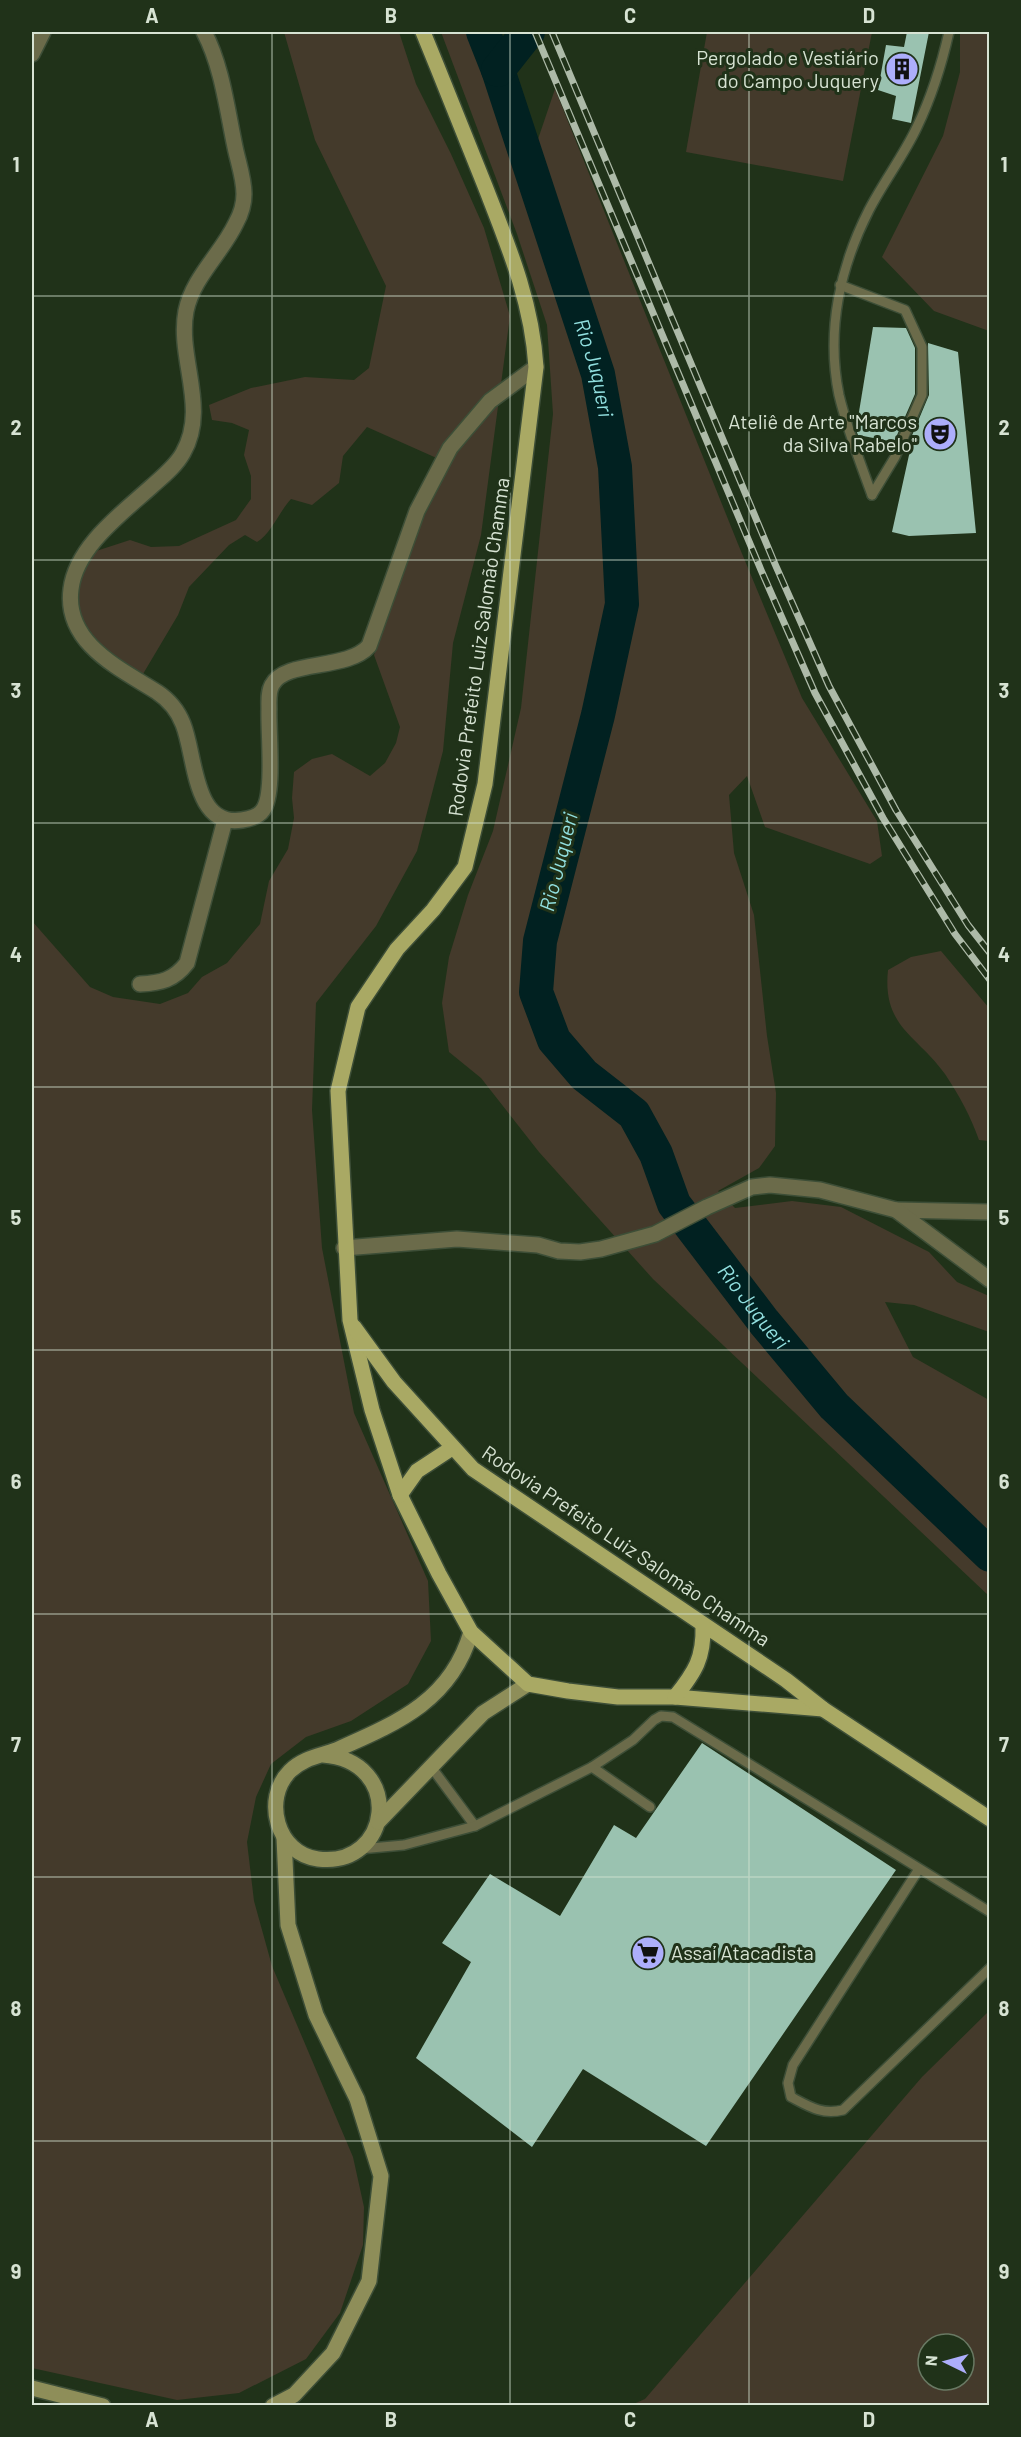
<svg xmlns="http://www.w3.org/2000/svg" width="1021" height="2437" font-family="Barlow,sans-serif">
<rect width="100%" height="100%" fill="#203219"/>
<g fill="#443a2b" fill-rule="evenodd">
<path d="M284,32H399L416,84L451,154L484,228L510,316L481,535L453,643L443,751L417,851L376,926L316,1003L312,1110L322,1248L354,1413L428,1581L431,1641L408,1684L351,1721L306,1737L271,1764L256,1797L247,1842L254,1901L272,1966L353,2157L364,2207L363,2245L340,2313L306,2359L239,2393L177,2400L32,2368V921L90,987L113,997L160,1004L188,993L202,977L227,963L260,924L269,881L288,849L294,818L292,798L294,772L312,759L332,754L370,776L385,763L396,743L400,727L374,655L390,612L405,555L450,464L367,427L343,456L339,483L312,505L291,499C279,512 271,534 257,542L245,535L229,545L189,587L178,615L143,674L111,659L85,635L75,612L79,569L93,552L130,540L151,547L179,546L236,520L251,499V476L244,455L249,430L232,423L212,420L209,405L251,388L305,377L354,380L369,368L386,286L315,140Z"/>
<path d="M441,32H475L495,78L521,155L534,151L555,89L738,544L802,698L877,821L882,856L870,864L765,827L747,776L729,795L734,853L754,915L767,1036L776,1093L775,1146L759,1168L718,1191L735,1208L792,1201L841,1207L929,1252L957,1282L989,1296V1332L914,1305L885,1302L913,1357L989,1400V1596L653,1279L539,1152L481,1078L449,1052L442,1003L449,957L468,895L493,831L521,708L553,414L547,325L517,234Z"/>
<path d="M707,32H872L843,181L686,152Z"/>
<path d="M960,32H989V331L934,311L882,257L943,136L960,72Z"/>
<path d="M941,951L989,1008V1141L979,1140C971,1117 959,1095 945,1074C917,1035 882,1027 888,970L911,957Z"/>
<path d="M989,2011V2405H631L645,2399L922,2077ZM928,2344H964V2380H928Z"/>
</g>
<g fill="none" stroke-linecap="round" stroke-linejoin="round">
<g stroke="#012121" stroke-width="34">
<path id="s1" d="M483,32L498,70L598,374L615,467L622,604L598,715L540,941L536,992L554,1040L584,1075L634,1114L656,1154L674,1204L764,1322L834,1406L990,1555"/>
<path d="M498,70L528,32"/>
</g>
</g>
<g fill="#9ac2b0">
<path d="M907,32H929L911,123L892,119L896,96L878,90L886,45L904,47Z"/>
<path d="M873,327L906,328L915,348V394L894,442L858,435L856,430Z"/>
<path d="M928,343L958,352L976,533L909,536L892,532L911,446L908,445L929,395Z"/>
<path d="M702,1743L896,1870L706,2146L583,2069L532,2147L416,2058L471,1962L442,1943L490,1874L560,1916L614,1825L636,1838Z"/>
</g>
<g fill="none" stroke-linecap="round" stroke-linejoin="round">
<defs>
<g id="lane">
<path d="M840,285L905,310L922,347V395L895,457L872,495"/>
<path d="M872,495C860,462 847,429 839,395C826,331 840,267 869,210C884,181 904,155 917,127C931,98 942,63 949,32"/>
<path d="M592,1767L633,1740L654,1720L661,1716L673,1717L990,1912"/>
<path d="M432,1768L475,1826"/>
<path d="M360,1849L404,1845L475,1826L592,1767L650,1807"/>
<path d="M919,1869L793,2065L788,2083L791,2097C810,2107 822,2115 843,2110L990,1968"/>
</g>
<g id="street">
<path d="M204,32C222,66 227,109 235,147C238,162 244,178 244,194C244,204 241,214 236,223C222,253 193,277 186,311C177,358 209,408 183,453C176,466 162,477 151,487C121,514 76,547 71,589C64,643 119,668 157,692C169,700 178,711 183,724C196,756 193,828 242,820C249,819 259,816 263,810C275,794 268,731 269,709C269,701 268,692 272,685C285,659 347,671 369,646L417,511L450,448L490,401L536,367"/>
<path d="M32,54L43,32"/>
<path d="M140,984C161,983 174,980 187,963L225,820"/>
<path d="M896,1210L990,1212"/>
<path d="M344,1248L457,1239L538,1245L559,1251L580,1252L601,1249L655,1234L707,1207L752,1187L770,1185L820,1190L896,1210L990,1280"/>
</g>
<g id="secondary">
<path d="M323,1755C405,1761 392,1868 318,1859C277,1854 262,1799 290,1771C303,1758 320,1756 336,1750C397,1723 451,1701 471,1632"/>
<path d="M378,1822L483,1713L528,1684"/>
<path d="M32,2388L103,2406"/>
<path d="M273,2406L294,2395L333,2353L369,2281L381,2176L357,2099L316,2015L288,1925L284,1838"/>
</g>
<g id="primary">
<path d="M423,32C444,83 464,134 485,186C508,245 532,302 536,367L485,784L465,867L433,910L397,949L358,1007L338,1091L350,1320L372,1410L400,1495L439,1574L471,1632L528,1684L568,1691L618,1697H675L823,1709"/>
<path d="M354,1327L394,1382L473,1469L786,1680L823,1709L990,1819"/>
<path d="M400,1495L417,1471L452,1448"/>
<path d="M675,1697C695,1672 704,1658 703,1626"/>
</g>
</defs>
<use href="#lane" stroke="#3d4e37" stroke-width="12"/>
<use href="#street" stroke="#3d4e37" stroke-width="18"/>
<use href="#secondary" stroke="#3d4e37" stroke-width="18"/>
<use href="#primary" stroke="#3d4e37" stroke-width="18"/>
<use href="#lane" stroke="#6b6b4a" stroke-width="9"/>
<use href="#street" stroke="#6b6b4a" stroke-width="15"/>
<use href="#secondary" stroke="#8e8e59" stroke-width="15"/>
<use href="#primary" stroke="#a9a964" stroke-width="15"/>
<defs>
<g id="rail">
<path d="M535,32L761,570L815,693L883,818L955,934L990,980"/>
<path d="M552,32L775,564L829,686L896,810L968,925L990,953"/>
</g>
</defs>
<use href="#rail" stroke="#adbaa8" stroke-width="7"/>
<use href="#rail" stroke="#203219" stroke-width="4.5" stroke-dasharray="14" stroke-linecap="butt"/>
</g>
<path fill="none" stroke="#d7e3d3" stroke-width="1.5" stroke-opacity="0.55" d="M272,32V2406M510,32V2406M749,32V2406M32,296H990M32,560H990M32,823H990M32,1087H990M32,1350H990M32,1614H990M32,1877H990M32,2141H990"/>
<defs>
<symbol id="building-disc" viewBox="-11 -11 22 22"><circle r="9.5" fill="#adaefb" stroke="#203219"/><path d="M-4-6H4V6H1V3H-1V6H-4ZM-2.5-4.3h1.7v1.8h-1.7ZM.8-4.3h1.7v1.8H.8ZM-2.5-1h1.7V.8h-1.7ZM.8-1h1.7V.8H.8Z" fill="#111"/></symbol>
<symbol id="theatre-disc" viewBox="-11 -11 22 22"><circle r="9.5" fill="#adaefb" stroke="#203219"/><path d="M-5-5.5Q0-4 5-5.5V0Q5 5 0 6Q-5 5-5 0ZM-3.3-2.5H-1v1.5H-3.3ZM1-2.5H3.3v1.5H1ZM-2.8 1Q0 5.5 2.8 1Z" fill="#111"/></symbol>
<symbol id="supermarket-disc" viewBox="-11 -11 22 22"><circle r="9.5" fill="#adaefb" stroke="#203219"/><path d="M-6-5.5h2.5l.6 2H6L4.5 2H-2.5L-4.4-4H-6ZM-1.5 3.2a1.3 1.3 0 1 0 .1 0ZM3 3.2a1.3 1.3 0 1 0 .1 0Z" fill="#111"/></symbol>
</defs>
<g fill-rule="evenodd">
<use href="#building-disc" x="883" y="50" width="38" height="38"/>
<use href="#theatre-disc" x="921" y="415" width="38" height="38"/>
<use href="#supermarket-disc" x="629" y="1934" width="38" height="38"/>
</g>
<g text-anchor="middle" stroke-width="6" stroke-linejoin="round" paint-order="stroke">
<g font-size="20" fill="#d7e3d3" stroke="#203219" text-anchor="end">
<text x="879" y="65">Pergolado e Vestiário<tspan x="879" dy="23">do Campo Juquery</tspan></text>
<text x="917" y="429">Ateliê de Arte "Marcos<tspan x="917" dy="23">da Silva Rabelo"</tspan></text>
<text x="671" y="1960" text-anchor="start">Assaí Atacadista</text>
</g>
<g font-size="20" fill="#d7e3d3" stroke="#203219">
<text transform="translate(479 647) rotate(-82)" y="7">Rodovia Prefeito Luiz Salomão Chamma</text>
<text transform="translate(626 1546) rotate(34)" y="7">Rodovia Prefeito Luiz Salomão Chamma</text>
</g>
<g font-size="21" font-style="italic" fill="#91dfdf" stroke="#203219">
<text dy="7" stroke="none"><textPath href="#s1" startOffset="354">Rio Juqueri</textPath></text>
<text transform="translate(559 862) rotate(-76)" y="7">Rio Juqueri</text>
<text dy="7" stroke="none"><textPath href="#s1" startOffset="1380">Rio Juqueri</textPath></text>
</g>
</g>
<rect width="1021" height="2437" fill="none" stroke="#203219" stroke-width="66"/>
<g transform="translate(946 2362) rotate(275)"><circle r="28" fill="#203219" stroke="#697963" stroke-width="1.5"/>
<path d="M0-4.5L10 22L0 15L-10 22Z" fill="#adaefb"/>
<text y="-9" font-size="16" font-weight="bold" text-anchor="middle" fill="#d7e3d3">N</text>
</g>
<rect x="33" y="33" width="955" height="2371" fill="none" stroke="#d7e3d3" stroke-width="2"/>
<g font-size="20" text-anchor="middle" font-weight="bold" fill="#d7e3d3">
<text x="152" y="23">A</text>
<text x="391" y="23">B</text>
<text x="630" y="23">C</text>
<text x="869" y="23">D</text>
<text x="16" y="172">1</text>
<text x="1004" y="172">1</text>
<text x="16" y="435">2</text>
<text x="1004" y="435">2</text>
<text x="16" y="698">3</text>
<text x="1004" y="698">3</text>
<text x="16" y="962">4</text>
<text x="1004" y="962">4</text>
<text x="16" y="1225">5</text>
<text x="1004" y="1225">5</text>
<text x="16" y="1489">6</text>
<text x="1004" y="1489">6</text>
<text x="16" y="1752">7</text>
<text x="1004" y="1752">7</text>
<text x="16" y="2016">8</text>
<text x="1004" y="2016">8</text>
<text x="16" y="2279">9</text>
<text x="1004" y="2279">9</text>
<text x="152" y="2427">A</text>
<text x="391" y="2427">B</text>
<text x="630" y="2427">C</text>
<text x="869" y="2427">D</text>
</g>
</svg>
